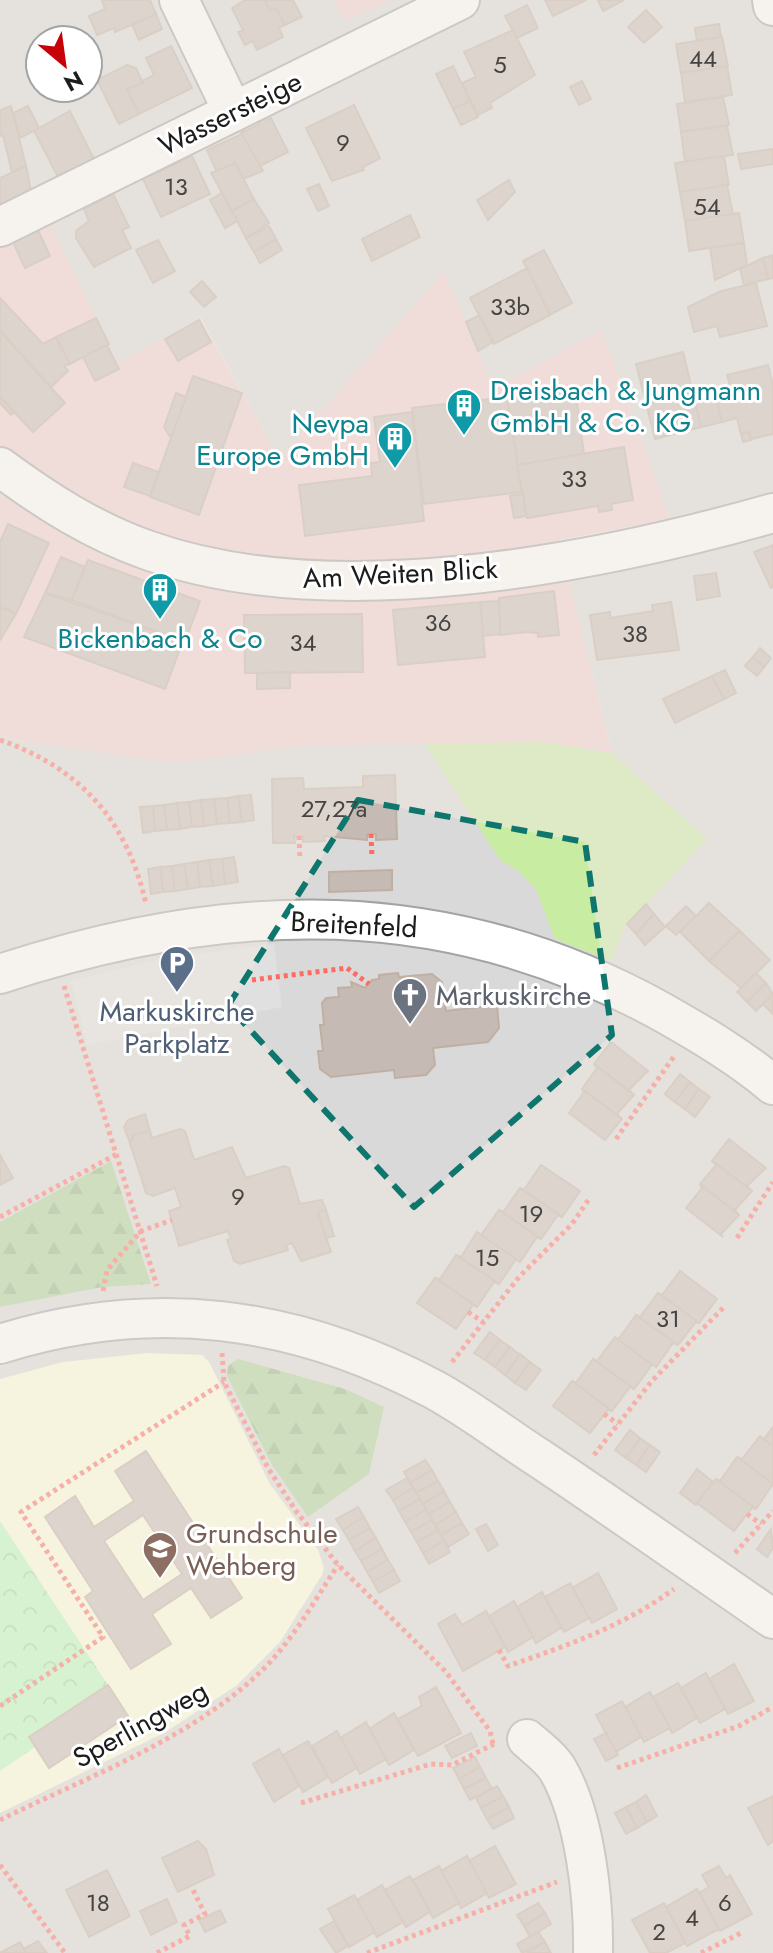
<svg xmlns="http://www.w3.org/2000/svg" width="773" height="1953" font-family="Jost,sans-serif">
<defs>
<pattern id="forest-firs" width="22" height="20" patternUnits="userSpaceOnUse" patternTransform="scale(2)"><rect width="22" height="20" fill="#a7d093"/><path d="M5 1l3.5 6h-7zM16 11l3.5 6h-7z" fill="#8fb27e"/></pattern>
<pattern id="park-crowns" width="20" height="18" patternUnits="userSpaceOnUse" patternTransform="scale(2)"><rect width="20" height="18" fill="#bafcbd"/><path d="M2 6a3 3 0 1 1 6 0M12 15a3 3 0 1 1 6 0" fill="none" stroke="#9fd7a2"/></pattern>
</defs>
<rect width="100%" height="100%" fill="#eee9e1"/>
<path fill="#dad9d9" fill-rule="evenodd" d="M0,0H773V1953H0V735L20,741L177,763L287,747L377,744L542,742L612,752L568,577L677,556L670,519L602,330L494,388L444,273L279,459L201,318L118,363L0,216ZM40,40H88V88H40Z"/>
<g fill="#f1cfce">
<path d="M334,0H390L345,22Z"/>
<path d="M44,212L118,363L200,318L279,459L444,272L494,388L602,330L670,519L559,540L612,753L542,742L377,744L287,747L177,763L20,741L0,735V235Z"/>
</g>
<path fill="#fffed9" d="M148,1353L202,1355L209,1362L270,1484L318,1550L324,1568L322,1575L280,1642L236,1686L164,1733L0,1813V1379L63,1362Z"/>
<path fill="#c9eca3" d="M542,742L612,753L707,839L624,927L612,961L555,939L536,889L520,872L500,860L425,744Z"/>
<g fill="url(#forest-firs)">
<path d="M111,1161L151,1284L102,1287L0,1307V1222Z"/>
<path d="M238,1359L345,1389L384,1407L369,1474L308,1517L272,1465L227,1376L228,1366Z"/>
</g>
<path fill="url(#park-crowns)" d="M0,1521L108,1685L29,1737L35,1747L0,1771Z"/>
<path fill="#e0e0e0" d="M274,944L282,1007L87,1045L71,981L166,958Z"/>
<g fill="#c6bbb4" stroke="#c0afa3" stroke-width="2" fill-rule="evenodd">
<path d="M102,0H150L156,14L115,32L114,28L97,35L89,16L105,9Z"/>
<path d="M265,0L270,11L276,8L285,25L279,28L283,37L257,50L253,41L245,45L238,32L243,30L232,8L245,0Z"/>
<path d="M265,0H293L302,17L285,25L276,8L270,11Z"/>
<path d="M545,0H586L553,16Z"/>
<path d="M598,0H624L603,11Z"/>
<path d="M527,5L538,28L517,38L505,16Z"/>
<path d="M646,10L662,27L644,43L628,27Z"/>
<path d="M156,14L162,29L139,40L132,25Z"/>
<path d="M719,24L721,37L697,41L695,28Z"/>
<path d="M513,30L535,75L490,103L492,108L478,115L462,83L476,77L464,52Z"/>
<path d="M722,37L728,66L681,73L676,44Z"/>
<path d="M171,46L192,88L139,114L127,89L154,75L146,58Z"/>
<path d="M127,65L136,68L143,83L127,89L139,114L119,124L97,80Z"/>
<path d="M453,66L470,101L453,109L436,74Z"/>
<path d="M727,66L732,95L685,102L681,73Z"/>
<path d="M582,81L591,99L579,105L570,87Z"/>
<path d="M723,97L729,125L681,132L677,104Z"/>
<path d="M470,101L478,117L461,125L453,109Z"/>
<path d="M354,105L380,158L363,167L364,170L332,181L306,128Z"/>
<path d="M11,106L26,166L12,172L3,135L0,136V110Z"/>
<path d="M28,106L39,128L20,138L13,113Z"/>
<path d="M70,111L94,159L58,177L34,131Z"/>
<path d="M264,115L267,120L271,118L288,152L258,167L241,133L259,124L256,118Z"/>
<path d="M727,126L733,155L685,162L681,132Z"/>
<path d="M242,134L263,171L243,179L235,163L217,172L207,150Z"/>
<path d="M773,149V164L741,169L738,154Z"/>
<path d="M192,156L210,194L161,217L143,179Z"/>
<path d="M724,156L729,185L680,192L675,163Z"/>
<path d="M235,163L254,199L232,211L211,173Z"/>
<path d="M26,166L31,191L0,206V178Z"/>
<path d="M509,180L515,192L488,220L477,200Z"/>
<path d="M319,184L329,206L318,211L307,189Z"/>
<path d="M727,185L733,214L685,221L680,192Z"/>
<path d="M222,193L237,221L225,228L210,200Z"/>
<path d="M113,194L129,227L122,230L131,248L94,267L76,238V231L89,221L84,209Z"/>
<path d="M254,199L269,223L246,238L232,211Z"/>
<path d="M739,213L744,243L689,251L685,221Z"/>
<path d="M410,215L420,237L372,261L362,239Z"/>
<path d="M269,226L276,239L254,252L246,238Z"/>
<path d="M38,230L50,256L25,268L13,242Z"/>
<path d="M276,239L282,250L260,263L254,252Z"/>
<path d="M158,240L175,271L153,283L136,250Z"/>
<path d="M744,243L747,265L715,280L710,248Z"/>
<path d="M544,250L572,303L550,315L523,261Z"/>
<path d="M773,255V278L768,279L763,258Z"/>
<path d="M763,258L768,279L744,285L740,269Z"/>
<path d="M527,268L550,315L494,344L470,298Z"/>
<path d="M202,281L216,297L204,307L190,292Z"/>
<path d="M756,283L767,326L720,337L717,326L694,332L688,307L721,291Z"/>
<path d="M0,298L43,344L56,337L70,364L64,366L68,371L51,387L0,331Z"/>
<path d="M479,315L493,342L478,351L466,322Z"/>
<path d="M96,318L109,344L70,364L56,337Z"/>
<path d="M199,320L211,342L178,361L165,339Z"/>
<path d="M0,331L65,403L33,432L0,397Z"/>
<path d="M107,345L119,369L95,381L83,357Z"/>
<path d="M683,352L701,427L655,439L636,364Z"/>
<path d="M768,365L773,385V434L751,439L749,432L741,434L737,418L722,422L714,390L730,386L727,375Z"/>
<path d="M193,376L242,393L199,515L150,497Z"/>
<path d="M575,388L584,454L517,465L507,397Z"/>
<path d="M176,393L186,397L171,438L164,427Z"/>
<path d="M715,396L722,422L701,427L695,401Z"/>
<path d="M0,397L14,412L11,415L0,403Z"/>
<path d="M507,397L522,492L424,504L412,408Z"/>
<path d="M412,412L424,521L305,536L299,485L372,476L371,463L380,462L374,417Z"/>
<path d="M749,432L751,440L743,442L741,434Z"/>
<path d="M624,447L633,500L611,504L612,510L599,512L598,506L527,518L517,465Z"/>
<path d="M133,463L159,472L150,496L124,487Z"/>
<path d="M523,494L526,516L514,518L510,496Z"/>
<path d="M8,524L49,543L16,614L0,607V542Z"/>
<path d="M773,545V587L771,588L754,552Z"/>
<path d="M61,557L85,567L72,600L45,593Z"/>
<path d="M88,560L200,601L185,642L72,600Z"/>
<path d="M716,573L720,596L697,600L694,576Z"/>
<path d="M554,591L559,635L538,637V633L527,632L500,635L499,598Z"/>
<path d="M45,593L183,641L165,689L24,637Z"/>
<path d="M499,601L500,634L483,636L480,602Z"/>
<path d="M480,602L485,657L398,665L393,610Z"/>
<path d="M671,602L679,650L597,660L590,615L610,612V618L653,611L652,605Z"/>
<path d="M0,607L16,614L0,640Z"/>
<path d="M362,614L363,672L245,673L244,615Z"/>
<path d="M760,648L771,658L764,667L753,657Z"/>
<path d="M753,657L764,667L757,676L745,666Z"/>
<path d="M725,670L736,693L724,699L712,676Z"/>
<path d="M290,672V688L257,689V673Z"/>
<path d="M712,676L724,699L675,723L663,699Z"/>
<path d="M395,775L397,839L376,840V834H367V840L324,836L325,841L303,842V836H294L295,843H273L272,779L303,778L304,789L363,787V776Z"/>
<path d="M251,795L254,820L242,822L238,796Z"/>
<path d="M238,796L242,822L230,823L227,798Z"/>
<path d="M227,798L230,823L217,824L214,799Z"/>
<path d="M214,799L217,824L204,826L201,800Z"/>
<path d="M201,800L204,826L192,827L189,802Z"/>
<path d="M189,802L192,827L180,829L177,803Z"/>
<path d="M177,803L180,829L167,830L164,805Z"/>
<path d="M164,805L167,830L155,831L153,806Z"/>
<path d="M153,806L155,831L143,833L140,807Z"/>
<path d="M234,857L238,882L225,884L222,859Z"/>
<path d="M222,859L225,884L213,886L209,860Z"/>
<path d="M209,860L213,886L200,887L197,862Z"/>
<path d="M197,862L200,887L188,889L184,864Z"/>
<path d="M184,864L188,889L175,891L172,866Z"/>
<path d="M172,866L175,891L163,892L160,867Z"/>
<path d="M160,867L163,892L151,894L148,869Z"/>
<path d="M392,870V890L329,892V872Z"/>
<path d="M709,903L740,931L709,961L680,932Z"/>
<path d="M646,904L654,914L636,934L627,924Z"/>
<path d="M686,906L696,916L676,935L666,926Z"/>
<path d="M654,914L665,927L645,945L636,934Z"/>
<path d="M740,931L770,960L741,988L709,961Z"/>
<path d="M398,973L399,977L432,974L442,982L446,1011L497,1005L499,1028L488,1042L433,1048L435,1065L426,1075L395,1078L394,1070L331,1077L320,1069L318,1051H323L320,1025H324L322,1003L326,998L339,997L338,988L352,987L351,982L365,988L372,980L379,979V975Z"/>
<path d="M756,973L766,983L747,1002L737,992Z"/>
<path d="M766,983L773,994L756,1011L747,1002Z"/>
<path d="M773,994V1014L763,1004Z"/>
<path d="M611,1042L648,1071L629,1090L634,1095L594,1064Z"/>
<path d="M594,1064L634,1095L617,1114L622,1119L582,1089L597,1068Z"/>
<path d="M680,1074L690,1082L675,1102L665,1094Z"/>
<path d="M690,1082L699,1089L685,1109L675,1102Z"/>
<path d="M582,1089L622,1119L605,1140L569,1113L584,1092Z"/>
<path d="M699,1089L710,1097L695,1117L685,1109Z"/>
<path d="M145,1114L150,1131L134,1135L130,1143L124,1127L128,1120Z"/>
<path d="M180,1129L185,1131L194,1160L232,1147L246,1178L284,1166L289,1168L300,1204L322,1200L326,1210L318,1213L331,1252L301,1261L292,1243L286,1245L288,1250L240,1264L234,1261L227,1240L231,1239L228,1231L179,1246L169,1211L181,1207L175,1188L153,1196L146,1193L130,1143L134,1135L150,1131L152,1138Z"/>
<path d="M729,1139L766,1168L747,1186L752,1191L712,1161Z"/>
<path d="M0,1155L13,1178L0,1185Z"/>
<path d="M712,1161L752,1191L735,1210L739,1215L700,1184L716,1165Z"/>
<path d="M541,1165L580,1191L562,1217L520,1188L524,1190Z"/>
<path d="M700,1184L739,1215L721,1234L723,1237L686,1208L702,1188Z"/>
<path d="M520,1188L562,1217L558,1215L541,1239L499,1210L503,1212Z"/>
<path d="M326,1210L334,1236L326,1238L318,1213Z"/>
<path d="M499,1210L541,1239L537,1237L520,1262L481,1235Z"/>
<path d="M477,1232L516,1259L499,1284L456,1255L461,1257Z"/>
<path d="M456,1255L499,1284L494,1282L477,1307L435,1278L440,1279Z"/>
<path d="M680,1271L717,1299L699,1323L658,1293L662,1295Z"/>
<path d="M435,1278L477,1307L473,1305L456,1329L417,1303Z"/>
<path d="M658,1293L699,1323L696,1322L678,1345L636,1315L640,1317Z"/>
<path d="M636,1315L678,1345L673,1343L656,1367L618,1340Z"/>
<path d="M490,1332L500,1340L485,1360L474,1353Z"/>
<path d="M615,1337L652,1365L634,1389L593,1359L597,1361Z"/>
<path d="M500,1340L510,1347L495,1367L485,1360Z"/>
<path d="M510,1347L520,1355L505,1375L495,1367Z"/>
<path d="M520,1354L530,1362L515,1383L505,1375Z"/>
<path d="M593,1359L634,1389L630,1387L612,1411L572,1381L576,1383Z"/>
<path d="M530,1362L541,1370L526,1390L515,1383Z"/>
<path d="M572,1381L612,1411L608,1410L590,1433L553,1406Z"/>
<path d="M773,1427V1446L764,1439Z"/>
<path d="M630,1430L640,1438L626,1458L615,1450Z"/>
<path d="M760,1436L773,1446V1484L737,1457L742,1459Z"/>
<path d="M640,1438L650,1445L636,1465L626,1458Z"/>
<path d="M650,1445L660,1452L646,1472L636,1465Z"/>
<path d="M146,1451L242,1598L211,1618L191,1588L152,1614L171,1644L131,1669L85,1597L93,1591L45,1517L75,1496L94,1527L134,1501L115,1471ZM143,1515L182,1574L143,1600L104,1541Z"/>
<path d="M737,1457L773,1484L756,1509L716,1479L720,1481Z"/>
<path d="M425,1460L432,1470L410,1483L404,1472Z"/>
<path d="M697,1469L713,1482L696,1505L680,1493Z"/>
<path d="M432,1470L438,1481L416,1493L410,1483Z"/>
<path d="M407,1478L413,1488L393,1500L386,1490Z"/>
<path d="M716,1479L756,1509L752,1508L734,1531L697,1503Z"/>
<path d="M438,1481L444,1491L423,1504L416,1493Z"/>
<path d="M413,1488L420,1499L399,1511L393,1500Z"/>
<path d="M444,1491L450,1502L429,1514L423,1504Z"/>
<path d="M420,1499L426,1510L405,1522L399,1511Z"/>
<path d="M450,1502L456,1512L435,1525L429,1514Z"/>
<path d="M358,1507L364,1517L343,1530L336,1519Z"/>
<path d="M426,1510L432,1520L411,1532L405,1522Z"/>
<path d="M456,1512L462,1523L441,1535L435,1525Z"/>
<path d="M364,1517L370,1528L349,1540L343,1530Z"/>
<path d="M432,1520L438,1530L417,1542L411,1532Z"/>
<path d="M462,1523L469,1534L448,1547L441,1535Z"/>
<path d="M486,1524L498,1545L488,1551L476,1529Z"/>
<path d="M370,1528L376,1538L355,1551L349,1540Z"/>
<path d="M771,1529L773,1548L767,1557L757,1549Z"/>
<path d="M438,1530L444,1541L423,1553L417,1542Z"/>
<path d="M376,1538L382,1549L361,1561L355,1551Z"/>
<path d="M444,1541L450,1552L429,1564L423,1553Z"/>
<path d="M382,1549L388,1560L367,1572L361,1561Z"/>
<path d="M388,1560L394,1570L373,1582L367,1572Z"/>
<path d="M394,1570L400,1581L379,1593L373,1582Z"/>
<path d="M598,1573L617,1609L592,1623L572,1588Z"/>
<path d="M570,1583L589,1618L564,1632L545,1597Z"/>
<path d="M542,1592L561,1628L536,1643L517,1607Z"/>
<path d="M514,1601L533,1637L508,1652L489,1616Z"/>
<path d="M486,1611L505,1647L463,1671L438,1624L455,1614L462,1625Z"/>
<path d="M734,1664L754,1701L728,1714L709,1679Z"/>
<path d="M706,1673L725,1709L700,1723L681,1688Z"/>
<path d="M678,1683L697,1718L672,1733L653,1697Z"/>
<path d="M108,1685L128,1716L49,1768L29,1737Z"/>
<path d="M436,1687L461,1733L418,1756L398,1719L422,1706L419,1697Z"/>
<path d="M650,1692L670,1728L644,1742L625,1707Z"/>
<path d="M622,1701L641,1737L616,1752L596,1715Z"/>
<path d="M394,1713L414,1750L389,1765L369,1729Z"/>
<path d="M366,1722L386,1759L360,1774L340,1738Z"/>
<path d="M337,1731L357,1768L332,1783L312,1746Z"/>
<path d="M471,1733L477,1746L452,1758L445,1746Z"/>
<path d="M606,1733L618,1755L606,1761L594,1739Z"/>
<path d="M308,1741L328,1777L303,1792L283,1755Z"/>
<path d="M279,1749L299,1786L274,1802L253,1764Z"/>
<path d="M475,1757L480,1767L459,1779L453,1768Z"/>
<path d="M480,1767L486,1778L464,1789L459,1779Z"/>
<path d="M486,1778L492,1789L470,1800L464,1789Z"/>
<path d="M497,1786L503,1796L481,1808L476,1798Z"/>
<path d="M646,1795L657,1816L647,1822L636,1802Z"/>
<path d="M503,1796L509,1807L487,1819L481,1808Z"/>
<path d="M773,1796V1841L768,1845L748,1808Z"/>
<path d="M636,1802L647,1822L637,1828L626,1807Z"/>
<path d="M509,1807L514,1818L493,1829L487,1819Z"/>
<path d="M626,1807L637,1828L626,1834L615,1813Z"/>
<path d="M198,1841L206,1849L214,1875L178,1892L162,1858Z"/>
<path d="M495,1846L516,1884L489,1898L469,1861Z"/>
<path d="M467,1856L487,1893L461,1908L441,1871Z"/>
<path d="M439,1866L459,1903L433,1918L413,1880Z"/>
<path d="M719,1866L726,1878L730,1875L752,1914L720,1931L699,1893L709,1887L702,1875Z"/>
<path d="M107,1870L130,1916L89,1937L66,1890Z"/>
<path d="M410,1876L430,1912L406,1927L385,1890Z"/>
<path d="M382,1885L403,1922L377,1937L357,1900Z"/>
<path d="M697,1889L719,1929L687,1946L666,1907Z"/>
<path d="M354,1895L375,1932L349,1947L328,1909Z"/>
<path d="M167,1899L177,1922L151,1935L140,1911Z"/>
<path d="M538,1903L545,1913L524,1926L517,1915Z"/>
<path d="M664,1903L685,1943L666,1953H650L632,1920Z"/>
<path d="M220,1910L226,1922L205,1932L199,1920Z"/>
<path d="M545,1913L551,1924L530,1937L524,1926Z"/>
<path d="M334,1921L348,1946L336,1953L320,1929Z"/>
<path d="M538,1932L545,1942L522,1953L517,1944Z"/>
<path d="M38,1941L47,1953H26L23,1949Z"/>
<path d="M20,1942L26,1953H0Z"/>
<path d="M545,1942L551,1953H527Z"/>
</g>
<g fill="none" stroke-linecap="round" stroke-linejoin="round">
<defs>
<g id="minor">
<path d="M179,0L233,112"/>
<path d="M772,0L773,6"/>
<path d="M0,227L460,0"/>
<path d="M0,467C46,501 93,531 147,550C331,615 590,565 773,513"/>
<path d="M0,974C229,899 446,892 662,1012C701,1034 738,1056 773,1085"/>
<path d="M0,1344C152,1297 293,1315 433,1389C470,1409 503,1435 539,1458C618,1511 695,1565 773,1619"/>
<path d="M527,1739C537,1748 551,1758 558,1770C585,1817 594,1899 593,1953"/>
</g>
</defs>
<use href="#minor" stroke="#a3a3a3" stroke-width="42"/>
<g stroke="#ff6b61" stroke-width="5" stroke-dasharray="4 4" stroke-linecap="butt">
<path d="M0,740C80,768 127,820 146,904"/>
<path d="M371,834L372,858"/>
<path d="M299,836L300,860"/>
<path d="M252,980L347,968L369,984"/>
<path d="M64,986L157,1286"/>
<path d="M616,1139L675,1055"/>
<path d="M0,1217L117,1154"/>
<path d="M737,1238L773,1182"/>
<path d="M103,1291L107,1270L141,1231L172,1220"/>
<path d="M468,1312L483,1322"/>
<path d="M222,1353L224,1382L268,1468L296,1511L338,1565L446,1672L490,1731L493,1744"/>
<path d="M452,1362L519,1277L572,1224L589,1199"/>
<path d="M604,1414L618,1424"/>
<path d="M594,1455L651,1382L723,1308"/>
<path d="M747,1514L761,1524"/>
<path d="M735,1553L773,1511"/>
<path d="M499,1650L508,1666C568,1645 622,1627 674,1589"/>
<path d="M0,1706L103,1637L21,1512L224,1382"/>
<path d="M617,1768L739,1726L773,1707"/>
<path d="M301,1803L431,1764L452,1765L494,1744"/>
<path d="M0,1820C89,1776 204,1734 272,1660C298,1631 317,1597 338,1565"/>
<path d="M0,1865L65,1953"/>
<path d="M157,1953L190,1936L184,1925L205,1914L192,1888"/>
<path d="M367,1953L557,1882"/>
<path d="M701,1953L741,1933"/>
</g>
<use href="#minor" stroke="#fff" stroke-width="38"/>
</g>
<path d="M0 0H773V1953H0ZM358,800L585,842L612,1035L414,1207L228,1006Z" fill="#eee9e1" fill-opacity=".55" fill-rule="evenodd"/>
<path fill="none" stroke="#0f766e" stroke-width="6" stroke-dasharray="16 10" stroke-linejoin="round" d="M358,800L585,842L612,1035L414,1207L228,1006Z"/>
<defs>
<symbol id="building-pin" viewBox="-11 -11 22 30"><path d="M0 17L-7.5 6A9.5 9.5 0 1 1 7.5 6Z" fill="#0f9aa8" stroke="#fff"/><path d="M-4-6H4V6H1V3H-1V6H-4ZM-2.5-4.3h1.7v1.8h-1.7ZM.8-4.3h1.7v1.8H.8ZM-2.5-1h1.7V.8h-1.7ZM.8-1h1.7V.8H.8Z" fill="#fff"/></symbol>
<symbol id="parking-pin" viewBox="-11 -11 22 30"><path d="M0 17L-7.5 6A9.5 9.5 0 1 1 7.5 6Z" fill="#5c6f8a" stroke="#fff"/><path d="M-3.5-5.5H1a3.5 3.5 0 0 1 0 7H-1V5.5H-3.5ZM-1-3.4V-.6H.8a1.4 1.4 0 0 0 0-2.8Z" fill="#fff"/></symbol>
<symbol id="church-pin" viewBox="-11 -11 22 30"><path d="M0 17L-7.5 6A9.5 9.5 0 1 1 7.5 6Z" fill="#6b7280" stroke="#fff"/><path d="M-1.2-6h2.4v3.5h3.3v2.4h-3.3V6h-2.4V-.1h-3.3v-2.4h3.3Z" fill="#fff"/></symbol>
<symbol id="school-pin" viewBox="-11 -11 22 30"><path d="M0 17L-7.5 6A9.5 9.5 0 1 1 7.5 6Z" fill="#8d6e63" stroke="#fff"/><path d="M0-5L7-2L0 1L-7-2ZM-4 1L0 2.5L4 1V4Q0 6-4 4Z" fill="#fff"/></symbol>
</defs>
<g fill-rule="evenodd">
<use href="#building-pin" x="444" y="386" width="40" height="54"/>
<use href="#building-pin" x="375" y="419" width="40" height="54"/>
<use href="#building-pin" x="140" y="570" width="40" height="54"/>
<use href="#parking-pin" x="157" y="943" width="40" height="54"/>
<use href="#church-pin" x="390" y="975" width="40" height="54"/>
<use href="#school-pin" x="140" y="1529" width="40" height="54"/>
</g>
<g text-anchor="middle" stroke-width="6" stroke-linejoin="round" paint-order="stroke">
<g font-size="24" fill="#464442">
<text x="703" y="67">44</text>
<text x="500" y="73">5</text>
<text x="343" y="151">9</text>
<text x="176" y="195">13</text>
<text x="707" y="215">54</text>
<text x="510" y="315">33b</text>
<text x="574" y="487">33</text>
<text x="438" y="631">36</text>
<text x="635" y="642">38</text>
<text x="303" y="651">34</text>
<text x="334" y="817">27,27a</text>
<text x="238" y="1205">9</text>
<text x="531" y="1222">19</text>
<text x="487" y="1266">15</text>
<text x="668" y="1327">31</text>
<text x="98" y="1911">18</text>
<text x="725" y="1911">6</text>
<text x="692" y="1926">4</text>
<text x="659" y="1940">2</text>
</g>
<g font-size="28" fill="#1c1c1c" stroke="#fff">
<text transform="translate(230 113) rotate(-26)" y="10">Wassersteige</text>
<text transform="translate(400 573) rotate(-3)" y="10">Am Weiten Blick</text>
<text transform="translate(354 924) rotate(3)" y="10">Breitenfeld</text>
<text transform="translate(140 1724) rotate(-29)" y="10">Sperlingweg</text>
</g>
<g font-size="28" fill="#0d838f" stroke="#fff" text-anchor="start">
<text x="490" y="400">Dreisbach &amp; Jungmann<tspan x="490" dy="32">GmbH &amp; Co. KG</tspan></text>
<text x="369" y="433" text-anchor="end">Nevpa<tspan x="369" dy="32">Europe GmbH</tspan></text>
<text x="160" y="648" text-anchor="middle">Bickenbach &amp; Co</text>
</g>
<g font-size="28" fill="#5b616d" stroke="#fff" text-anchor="start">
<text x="436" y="1005">Markuskirche</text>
</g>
<g font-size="28" fill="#4e5e75" stroke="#fff">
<text x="177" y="1021">Markuskirche<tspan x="177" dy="32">Parkplatz</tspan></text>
</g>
<g font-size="28" fill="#785e54" stroke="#fff" text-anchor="start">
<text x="186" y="1543">Grundschule<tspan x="186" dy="32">Wehberg</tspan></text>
</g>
</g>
<g transform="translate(64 64) rotate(151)"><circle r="38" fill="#ffffff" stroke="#a4a4a4" stroke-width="2"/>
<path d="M0-6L14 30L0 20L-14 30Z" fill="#c80007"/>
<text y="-12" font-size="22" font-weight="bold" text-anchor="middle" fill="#1c1c1c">N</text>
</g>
</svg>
